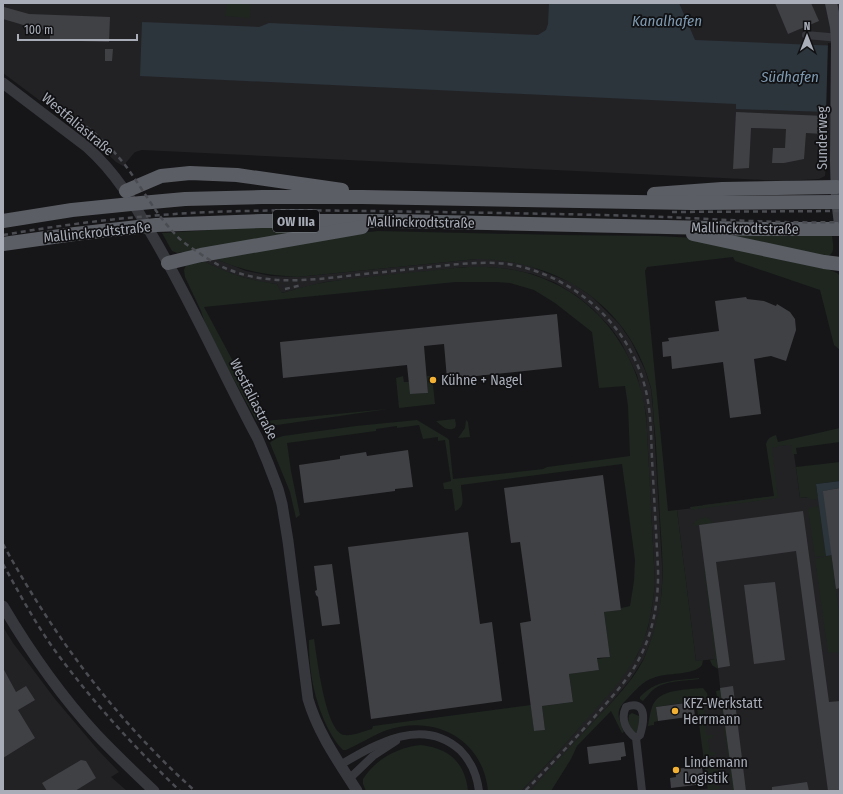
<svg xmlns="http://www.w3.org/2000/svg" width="843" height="794" font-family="'Fira Sans Condensed',sans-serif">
<rect width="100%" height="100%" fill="#161618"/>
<g fill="#222225">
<path d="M3,3H840V79L831,116L825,176L819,179L783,181L142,150L135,152L123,166L116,162L99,146L75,127L3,73Z"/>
<path d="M214,258L246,271L271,276L297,277L477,259H496L527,265L572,283L591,296L620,325L631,341L645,370L651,389L653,410L662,565V585L660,610L654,632L644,658L630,680L608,706L530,791H521L549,762L574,734L637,656L648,628L652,607L655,584L646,413L637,375L621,342L611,328L593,309L577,296L556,283L533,274L509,269L487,267H464L431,271L325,282L281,293L277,284L261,282L238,276L217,268L202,260Z"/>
<path d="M792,439L800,498L818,496L825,498L823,491L840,488V791H687L712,788L700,699L721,696L717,659L696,661L677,510L703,507V505L775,496L768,445Z"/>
<path d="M3,627L13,643L55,699L98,750L119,772L111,777L127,791H3Z"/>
</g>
<g fill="#1e261f">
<path d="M227,3H251L250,18L225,16Z"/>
<path d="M339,226L183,255L182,252L177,253L172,251L162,233L211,230L212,228Z"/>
<path d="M378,231L561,235L659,236L695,238L821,266L837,273L840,276V350L834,345L820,290L735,261L733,257L647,267L645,271L668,511L677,510L696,661L703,660L702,665C694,676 666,672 653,678C643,681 636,690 629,697C615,711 617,714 624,732L622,733L611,711L577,746L571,759L551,791H530C551,767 573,744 595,720C611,703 636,678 645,656C654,633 661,610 662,586C664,558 660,529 659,500C657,474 657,448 654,422C653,411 653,399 651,388C631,306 558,260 477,259L297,277C265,275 243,271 214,258L350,234Z"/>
<path d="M730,233L832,236C833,245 836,254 826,257L733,238Z"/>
<path d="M202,260C226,273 250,281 277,284L282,293C296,289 312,284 327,282C353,278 380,276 406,273C433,271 460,266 486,267C563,269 623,320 642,393C648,417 647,442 649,467C651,506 653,545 655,584C652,609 649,635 636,657C625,677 610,693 595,710C571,738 547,765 521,791H488C483,739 435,714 387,730C373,735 360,744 346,750H343C324,731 312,691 310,664C309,656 309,648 309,640L314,639C317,656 325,731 344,735C353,736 364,731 372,729L373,726L531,705L534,731L545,730L542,706L573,702L569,674L599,670L597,659L610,657L604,612L621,610V608L630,606L634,581L635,560L622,464L461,485C461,495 467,507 455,511L452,489H444L443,483L451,481L445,440L438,441V437L423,439L419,425L397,428V426L376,429V431L287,443L291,471L300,515L296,518L290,492L270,443L274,439L283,436L356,426L417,420L447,438L449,440L453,479L543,469L547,467L630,456L628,406L625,386L599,388L592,332L555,303L534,290L510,283L496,282H456L204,307L265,421L388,409L270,426L269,422L266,423V426C261,426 259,423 256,420L208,332L201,311L185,277L184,270L186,265Z"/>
<path d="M403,376L404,382H409L411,394L428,393L427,376H432L435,404L399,408L396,378Z"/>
<path d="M455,419L456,425L455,428C447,432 442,426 436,421Z"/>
<path d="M466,420L468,422L470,437L458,438L465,428Z"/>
<path d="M840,428V442L796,448L797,454H792L791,445L778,446V447L772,448L778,498L691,510L690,507L774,496L766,444C768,438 770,437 776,435L778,442Z"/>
<path d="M840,462V481L816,484L818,499L811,500L807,497L800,498L796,467Z"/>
<path d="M819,506L826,556L815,557L808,510L811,507Z"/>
<path d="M705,517C709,518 711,519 712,523L693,526L695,521Z"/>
<path d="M832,555L840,623V652L828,653L815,559Z"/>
<path d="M704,569H705L718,669L712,665L710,660L715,659Z"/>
<path d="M699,678V679C685,681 666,680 654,689C650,692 647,697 643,701L640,699V697C657,679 675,681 699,678Z"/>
<path d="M703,688L707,693L708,698L703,699L705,716L710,715L711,718L705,719L707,735H713V738L708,739L710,752H715L716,755L710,756L712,769H717L718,772L712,773L714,786H720V789H715V791H708L696,701L656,707L658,721L654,722V725L648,726C649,720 650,713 652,707C659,688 686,690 703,688Z"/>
<path d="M721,690L734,791H732L720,697H717L716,691Z"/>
<path d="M632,713L639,716L640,719L637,732L634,734L628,723L629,715Z"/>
<path d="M421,745C448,748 465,762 468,791H366L363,784V779C376,759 398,747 421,745Z"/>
</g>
<g fill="#2c353c">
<path d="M549,3H679L695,40L840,46V111L827,112L736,109V104L140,76L142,22L259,27L269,23L538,35L546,30L548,24Z"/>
<path d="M840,481V488L824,491L832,555L826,556L816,484Z"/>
</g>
<path fill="#161618" d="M828,43L840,44V113L826,114Z"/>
<g fill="#404145">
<path d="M775,3H811L819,21L788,34Z"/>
<path d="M4,7L29,14L110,17L109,42L50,40V30L29,29V27L20,24L3,19Z"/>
<path d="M105,49H113L112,61H105Z"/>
<path d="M736,112L825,116L824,134L806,133L804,159L784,163H772L773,148H785L786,129L751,128L749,168L733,169Z"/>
<path d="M746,297L747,299L764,301L776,306L777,304L790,312L795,319L796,330L786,361L771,356L754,359L761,414L730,418L723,362L672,369L671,356L663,357L662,342L669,341L668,338L719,331L715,301Z"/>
<path d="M557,314L562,367L447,379L444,344L424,346L428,393L410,394L407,365L283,378L280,342Z"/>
<path d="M408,450L413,487L395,489V491L304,503L299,465L340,459V456L366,452L367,456Z"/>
<path d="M603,475L621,610L604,612L610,657L597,658L599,670L569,674L573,702L542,706L545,730L534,731L520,623L531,621L520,542L511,543L504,488Z"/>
<path d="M840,488V588L836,589L823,491Z"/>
<path d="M803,511L829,702L840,701V791H828L796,551L716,562L730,666L718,668L699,525Z"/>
<path d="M468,532L480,624L492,622L502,701L371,719L348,547Z"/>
<path d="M332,564L340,624L322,626L318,597L316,595L315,591L317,590L314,566Z"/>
<path d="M775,582L785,660L754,664L744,585Z"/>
<path d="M3,668L16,692L26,686L35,700L18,710L35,738L3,758Z"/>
<path d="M733,686L746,791H734L720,688Z"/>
<path d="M693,702L695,716L658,721L656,707Z"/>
<path d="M624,742L626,756L621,757V760L589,764L587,747Z"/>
<path d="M81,760L86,761L96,778L75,791H47L42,783Z"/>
<path d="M702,766L704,784L671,788L670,778L676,777L675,769Z"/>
<path d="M807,782L809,791H772V787Z"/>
</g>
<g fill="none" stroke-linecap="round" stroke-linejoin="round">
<g stroke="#37383d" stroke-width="8">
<path d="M806,35L840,38"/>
<path d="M636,738L640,735C644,722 648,699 626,707C620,719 626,731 636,738L642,791"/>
<path d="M340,765C376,744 422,716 460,750C471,761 477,775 479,791"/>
<path d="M349,779L373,756L396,741"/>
</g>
<g stroke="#37383d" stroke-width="11">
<path d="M3,83L87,147C116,173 133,202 152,235C191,301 222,372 258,439L268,463L278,489L282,504L288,541L308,699C318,733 338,761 357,791"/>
<path d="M3,606C29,650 63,698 97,735C115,754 135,773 154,791"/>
</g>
<path stroke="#45474d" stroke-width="12" d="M831,3L836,27L837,40L836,161L837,200L840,224"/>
<g stroke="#5b5e65" stroke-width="14">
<path d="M126,191L161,176L190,173L237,175L342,190"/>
<path d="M654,194L722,189L837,187"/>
<path d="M3,221L72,210L141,203L185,199L262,197H362L692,203L840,202"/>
<path d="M693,234L824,262L840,264"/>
<path d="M3,244L75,234L156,225L262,221H394L757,229H840"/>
<path d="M168,263L201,255L362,227"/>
</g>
<g stroke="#4a4c52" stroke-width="2.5" stroke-dasharray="5 4" stroke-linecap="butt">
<path d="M49,101C79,120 107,140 128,169C144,191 157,216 176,235C182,242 190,247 198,252C248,290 305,281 364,274C396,271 428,267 460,264C476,263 492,262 508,264C573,275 628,323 645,387C651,410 651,435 652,459C654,495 656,531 658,568C659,607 651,646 627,678C616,693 603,707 590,722C569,745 547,769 525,791"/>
<path d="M672,212L840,211"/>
<path d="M3,235C72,223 142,215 212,212C287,209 361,211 436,212C503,213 570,214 638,216C705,218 773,224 840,222"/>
<path d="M285,289L302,285"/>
<path d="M3,544C54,637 116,720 195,791"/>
<path d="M3,564C18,591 33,619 51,645C89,698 133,746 180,791"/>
</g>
</g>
<g fill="#f2b134" stroke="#111113" stroke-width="1.5">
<circle cx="433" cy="380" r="4"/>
<circle cx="675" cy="711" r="4"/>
<circle cx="676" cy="770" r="4"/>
</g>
<g text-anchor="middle" stroke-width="3.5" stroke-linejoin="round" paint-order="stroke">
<rect fill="#111113" stroke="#7b7e86" stroke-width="1" x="273" y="210" width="46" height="22" rx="3"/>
<g font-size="13" font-weight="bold" fill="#a8adb8">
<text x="296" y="226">OW IIIa</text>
</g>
<g font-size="14" fill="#a8adb8" stroke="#111113">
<text transform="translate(78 124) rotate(40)" y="5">Westfaliastraße</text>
<text transform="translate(822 138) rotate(-90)" y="5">Sunderweg</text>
<text transform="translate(421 222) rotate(1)" y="5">Mallinckrodtstraße</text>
<text transform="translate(745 228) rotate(1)" y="5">Mallinckrodtstraße</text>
<text transform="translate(97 232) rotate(-6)" y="5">Mallinckrodtstraße</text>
<text transform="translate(254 399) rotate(63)" y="5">Westfaliastraße</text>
</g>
<g font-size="14" fill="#a8adb8" stroke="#111113" text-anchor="start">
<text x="441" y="385">Kühne + Nagel</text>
<text x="683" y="708">KFZ-Werkstatt<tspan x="683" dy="16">Herrmann</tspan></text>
<text x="684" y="767">Lindemann<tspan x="684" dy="16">Logistik</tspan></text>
</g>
<g font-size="15" font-style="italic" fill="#7f9bb3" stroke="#111113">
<text x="667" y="26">Kanalhafen</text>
<text x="790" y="82">Südhafen</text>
</g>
</g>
<rect width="843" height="794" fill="none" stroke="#a8adb8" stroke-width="8"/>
<g transform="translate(807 36)" stroke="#111113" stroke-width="3" paint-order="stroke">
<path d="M0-3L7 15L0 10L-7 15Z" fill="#a8adb8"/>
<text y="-6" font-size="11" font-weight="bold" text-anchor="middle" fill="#a8adb8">N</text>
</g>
<path d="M18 34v6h119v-6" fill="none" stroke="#a8adb8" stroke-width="2"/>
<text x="24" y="34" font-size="12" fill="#a8adb8" stroke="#111113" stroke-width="3" paint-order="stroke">100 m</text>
</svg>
